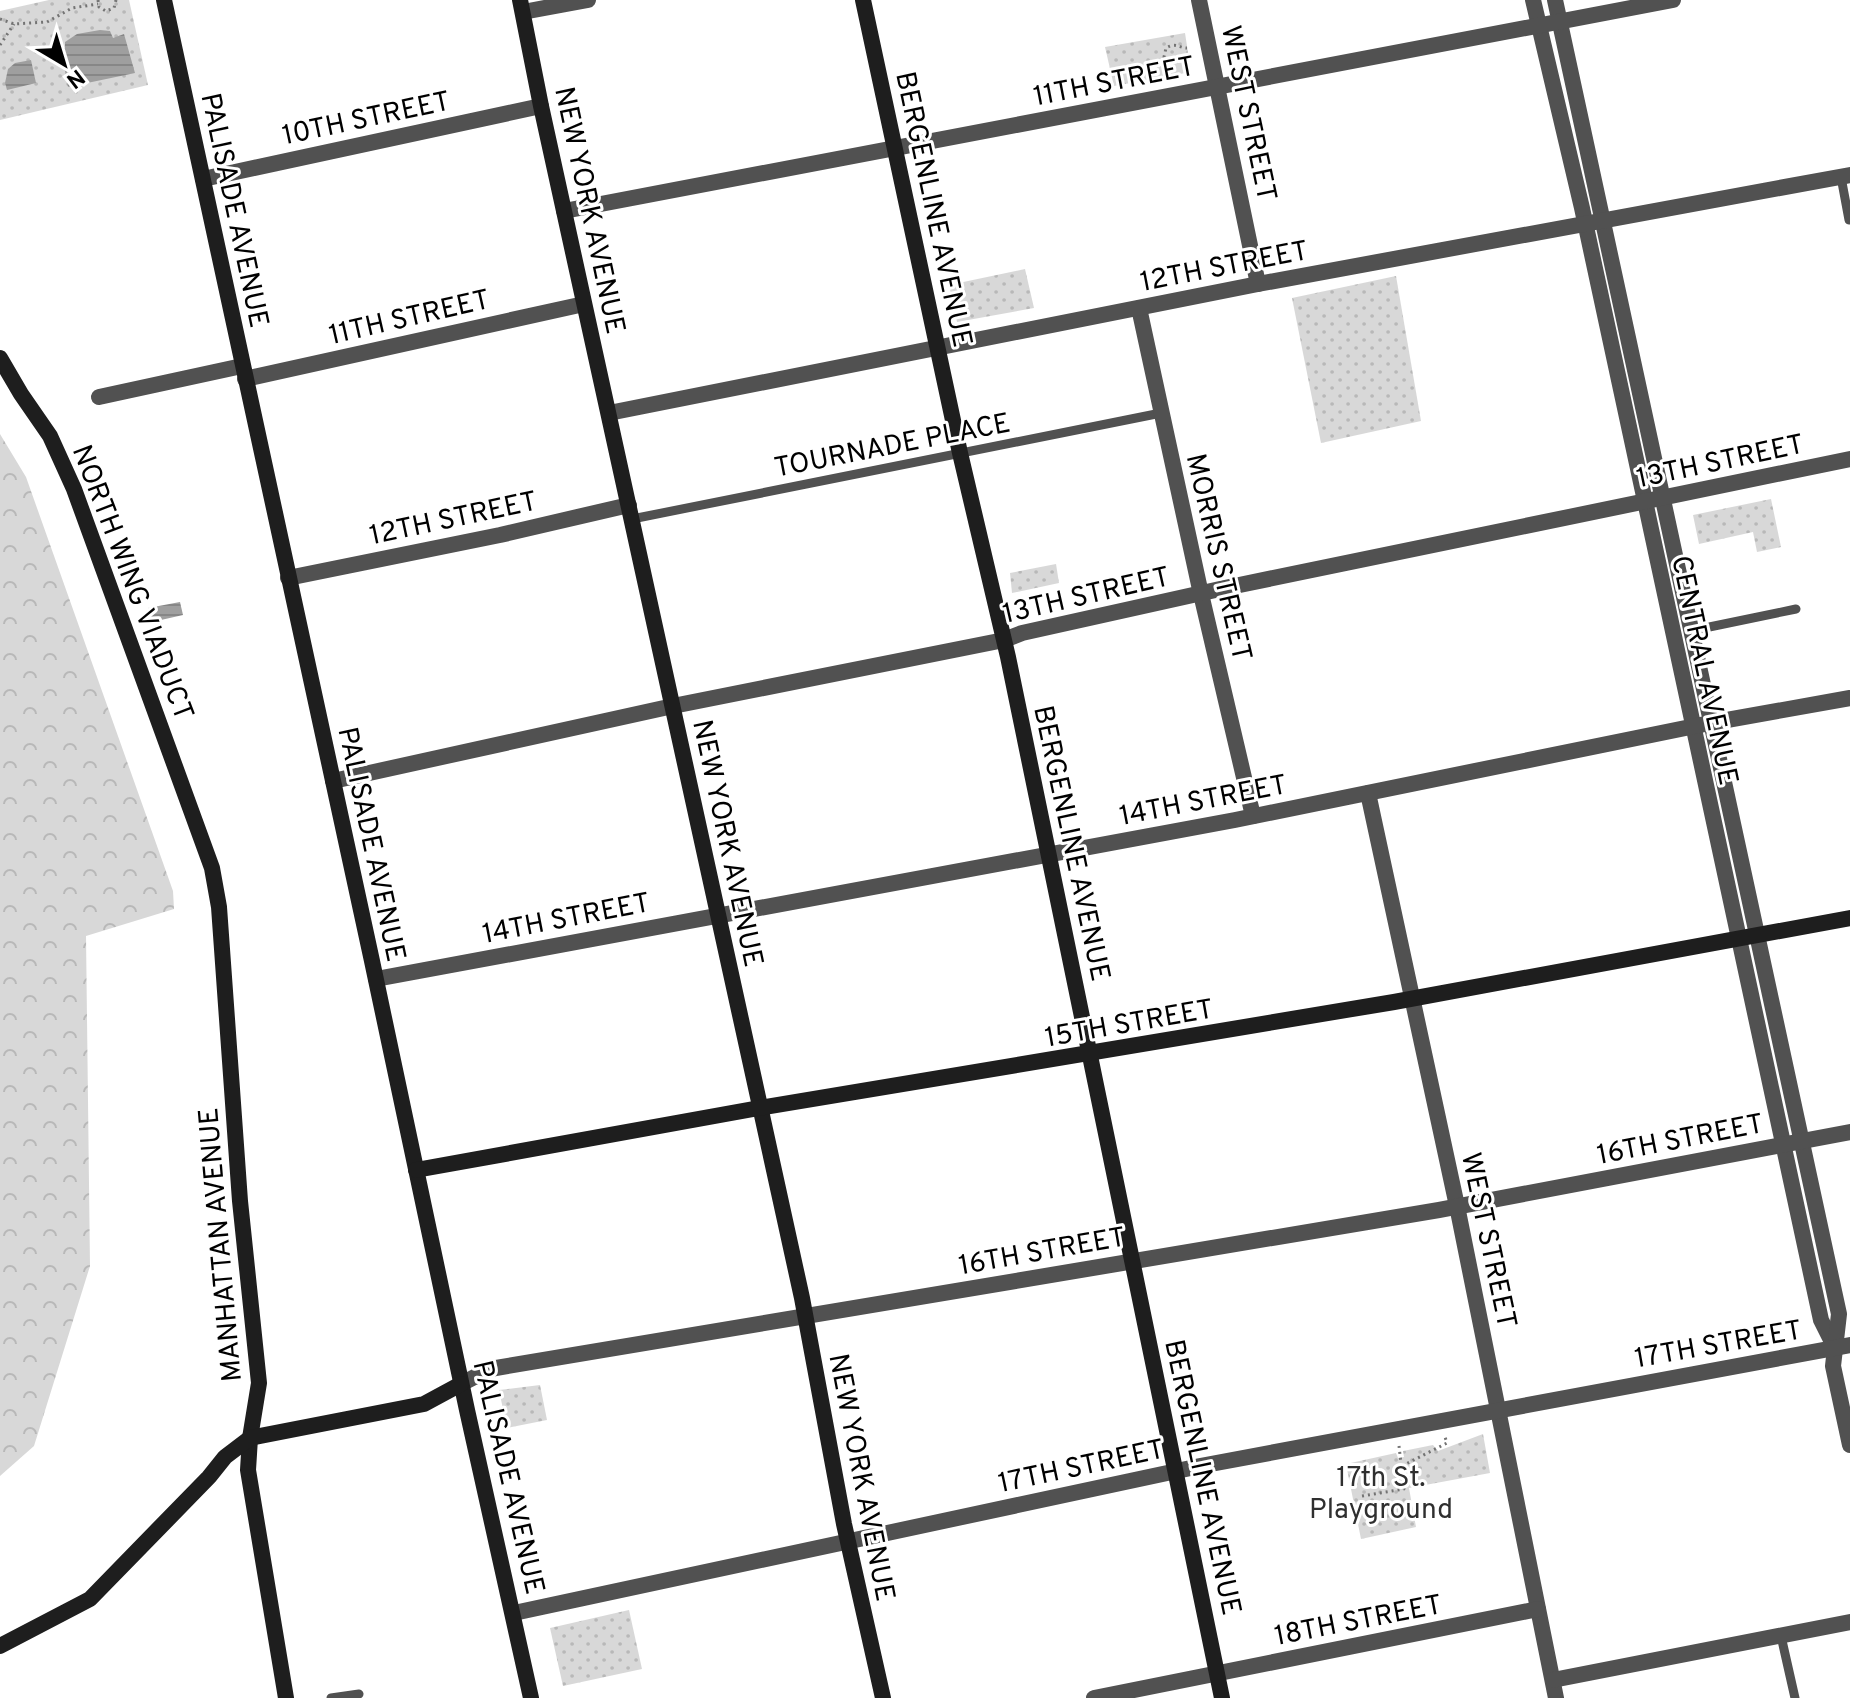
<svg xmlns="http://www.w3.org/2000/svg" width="1850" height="1698" font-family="Overpass,sans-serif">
<defs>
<pattern id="grass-dots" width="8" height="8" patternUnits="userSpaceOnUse" patternTransform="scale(2)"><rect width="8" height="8" fill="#d8d8d8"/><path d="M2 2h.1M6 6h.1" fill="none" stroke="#b8b8b8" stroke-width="1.8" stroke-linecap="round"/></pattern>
<pattern id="forest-crowns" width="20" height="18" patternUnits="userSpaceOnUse" patternTransform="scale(2)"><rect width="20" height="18" fill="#d8d8d8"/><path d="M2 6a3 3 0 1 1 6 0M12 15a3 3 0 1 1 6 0" fill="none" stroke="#b8b8b8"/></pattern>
<pattern id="water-rules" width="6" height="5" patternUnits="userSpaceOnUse" patternTransform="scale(2)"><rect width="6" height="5" fill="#9f9f9f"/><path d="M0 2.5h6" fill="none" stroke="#878787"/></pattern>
</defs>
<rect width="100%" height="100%" fill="#fff"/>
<g fill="url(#grass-dots)">
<path d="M49,0H129L148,85L0,120V11Z"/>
<path d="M1185,33L1191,72L1114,86L1105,47Z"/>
<path d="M1025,269L1034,308L957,322L949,285Z"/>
<path d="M1396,276L1421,421L1321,443L1292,298Z"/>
<path d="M1771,499L1781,547L1757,552L1753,532L1699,544L1693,515Z"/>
<path d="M1056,564L1059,583L1012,593L1010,573Z"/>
<path d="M540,1385L547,1420L507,1428L499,1390Z"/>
<path d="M1483,1434L1490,1473L1409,1488L1416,1527L1361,1539L1346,1464L1396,1453L1398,1458L1404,1457L1403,1451L1433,1445L1438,1451Z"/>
<path d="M629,1610L642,1669L563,1686L550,1628Z"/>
</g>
<path fill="url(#forest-crowns)" d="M0,434L26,477L173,891L174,909L86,936L90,1266L34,1446L0,1476Z"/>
<g fill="url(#water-rules)">
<path d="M100,30L110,31L113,38L124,34L135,73L68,87L61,50L65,48V42L77,34Z"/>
<path d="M31,60L36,83L7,90L5,83L8,69L15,63Z"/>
<path d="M180,602L183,615L152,622L148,608Z"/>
</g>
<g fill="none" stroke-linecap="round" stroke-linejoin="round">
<g stroke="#737373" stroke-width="3" stroke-dasharray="2 4" stroke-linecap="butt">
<path d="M98,0L99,7L106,11L114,8L116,0"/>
<path d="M0,19L14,24L47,22L72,8L98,4"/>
<path d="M0,45L14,24"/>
<path d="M1171,59L1167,63L1164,57L1166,48C1176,42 1179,48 1187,48"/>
<path d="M1402,1466L1447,1443L1445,1437"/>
<path d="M1362,1496L1404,1489L1399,1446"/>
</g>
<g stroke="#515151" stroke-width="9">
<path d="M1841,177L1849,220"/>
<path d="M632,519L1161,413"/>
<path d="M1690,631L1796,609"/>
<path d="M1781,1636L1795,1698"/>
<path d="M331,1698L359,1694"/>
</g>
<g stroke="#515151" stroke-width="16">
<path d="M1199,0L1258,284"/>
<path d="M1533,0L1582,208L1821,1320L1835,1348"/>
<path d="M1555,0L1839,1314L1833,1366L1850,1445"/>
<path d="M523,12L588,0"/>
<path d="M203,179L541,106"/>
<path d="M564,211L1673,0"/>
<path d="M1139,308L1201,594L1253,816"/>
<path d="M245,379L584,304"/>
<path d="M99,397L242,366"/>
<path d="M609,413L1258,284L1850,175"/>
<path d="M288,578L500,535L629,505"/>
<path d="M333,781L673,706L1004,640L1022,633L1220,589L1850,459"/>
<path d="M1368,793L1457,1206L1556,1698"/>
<path d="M376,979L1235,820L1710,723L1850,698"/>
<path d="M461,1384L490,1369L1439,1210L1850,1132"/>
<path d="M514,1613L1200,1466L1850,1345"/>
<path d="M1553,1680L1850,1622"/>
<path d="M1094,1698L1538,1609"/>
</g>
<g stroke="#1e1e1e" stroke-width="16">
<path d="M164,0L372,961L467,1410L531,1698"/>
<path d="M520,0L541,106L802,1298L844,1524L883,1698"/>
<path d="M863,0L960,453L1008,657L1222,1698"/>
<path d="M0,358L21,394L50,436L74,489L212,868L219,907L240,1201L259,1383L250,1438L248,1470L286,1698"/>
<path d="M416,1170L759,1108L1394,1002L1850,918"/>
<path d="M0,1646L90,1599L209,1477L225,1457L250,1438L424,1404L461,1384"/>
</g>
</g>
<g text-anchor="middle" stroke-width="6" stroke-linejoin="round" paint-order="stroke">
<g font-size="28" fill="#000" stroke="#fff">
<text transform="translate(1114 80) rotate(-11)" y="10">11TH STREET</text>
<text transform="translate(1250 113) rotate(78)" y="10">WEST STREET</text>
<text transform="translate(366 117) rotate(-12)" y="10">10TH STREET</text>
<text transform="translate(935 209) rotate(78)" y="10">BERGENLINE AVENUE</text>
<text transform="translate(236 210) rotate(78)" y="10">PALISADE AVENUE</text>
<text transform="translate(591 210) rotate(78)" y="10">NEW YORK AVENUE</text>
<text transform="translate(1224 265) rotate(-11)" y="10">12TH STREET</text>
<text transform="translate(409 316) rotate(-13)" y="10">11TH STREET</text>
<text transform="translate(892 444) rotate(-11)" y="10">TOURNADE PLACE</text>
<text transform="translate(1720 460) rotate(-12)" y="10">13TH STREET</text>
<text transform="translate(453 517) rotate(-12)" y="10">12TH STREET</text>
<text transform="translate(1220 557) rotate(77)" y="10">MORRIS STREET</text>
<text transform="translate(134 582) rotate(69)" y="10">NORTH WING VIADUCT</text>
<text transform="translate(1086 594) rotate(-13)" y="10">13TH STREET</text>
<text transform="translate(1706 670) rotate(78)" y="10">CENTRAL AVENUE</text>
<text transform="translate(1203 799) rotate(-11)" y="10">14TH STREET</text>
<text transform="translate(729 843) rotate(78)" y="10">NEW YORK AVENUE</text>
<text transform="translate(1073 843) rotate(78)" y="10">BERGENLINE AVENUE</text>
<text transform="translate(373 844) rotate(78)" y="10">PALISADE AVENUE</text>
<text transform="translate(566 917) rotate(-11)" y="10">14TH STREET</text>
<text transform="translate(1129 1022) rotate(-10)" y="10">15TH STREET</text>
<text transform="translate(1680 1138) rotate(-11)" y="10">16TH STREET</text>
<text transform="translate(1490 1240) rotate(78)" y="10">WEST STREET</text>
<text transform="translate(219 1245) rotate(-95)" y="10">MANHATTAN AVENUE</text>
<text transform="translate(1042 1250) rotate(-10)" y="10">16TH STREET</text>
<text transform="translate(1718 1343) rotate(-10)" y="10">17TH STREET</text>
<text transform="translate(1081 1465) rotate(-12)" y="10">17TH STREET</text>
<text transform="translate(510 1477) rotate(77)" y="10">PALISADE AVENUE</text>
<text transform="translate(863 1477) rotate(79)" y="10">NEW YORK AVENUE</text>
<text transform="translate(1204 1477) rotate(78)" y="10">BERGENLINE AVENUE</text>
<text transform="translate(1358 1619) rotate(-11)" y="10">18TH STREET</text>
</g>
<g font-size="28" fill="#2f2f2f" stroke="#fff">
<text x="1381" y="1486">17th St.<tspan x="1381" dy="32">Playground</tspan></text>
</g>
</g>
<g transform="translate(64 64) rotate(142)" stroke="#ffffff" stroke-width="6" paint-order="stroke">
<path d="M0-6L14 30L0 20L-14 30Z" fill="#000000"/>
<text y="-12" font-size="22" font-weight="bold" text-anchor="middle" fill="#000000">N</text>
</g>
</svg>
